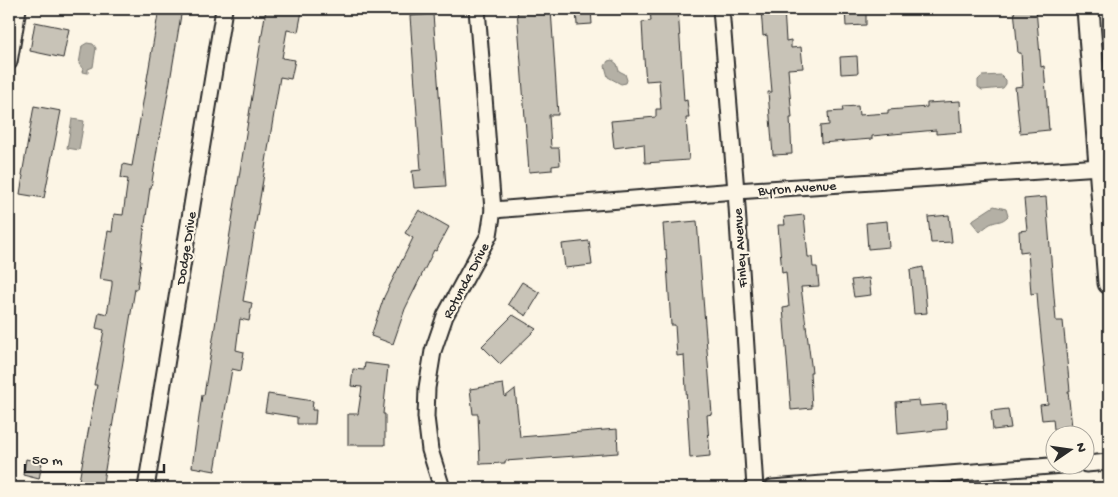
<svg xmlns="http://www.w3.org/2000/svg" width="1118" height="497" font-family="'Gochi Hand',sans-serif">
<rect width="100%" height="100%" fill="#fcf5e5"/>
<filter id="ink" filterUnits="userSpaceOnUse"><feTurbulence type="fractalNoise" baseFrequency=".02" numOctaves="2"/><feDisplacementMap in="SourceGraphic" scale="10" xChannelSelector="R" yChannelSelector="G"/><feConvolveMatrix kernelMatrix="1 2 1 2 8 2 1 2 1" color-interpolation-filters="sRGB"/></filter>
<g filter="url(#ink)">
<g fill="#b4b0a5" stroke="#7d7b74">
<path d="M87,43L93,44L96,48L93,67L88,69V73L82,72L83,69L79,64L82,46Z"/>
<path d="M612,60L617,64L619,71L625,74L627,80L626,83L621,84L608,77L605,66L608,61Z"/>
<path d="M1001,75L1006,80V84L1003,88L982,90L978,87V80L982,76Z"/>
<path d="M72,119L84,121L79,150L67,148Z"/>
<path d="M994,206L1006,209L1008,216C1001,223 999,220 990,224C987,226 983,229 980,232L971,221Z"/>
</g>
<g fill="#c8c3b7" stroke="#2b2b2b">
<path d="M159,9H182L169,87L160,137H159L151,188H150L140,260L141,261L137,289H135L102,488H95L78,486L97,385H94L104,330L96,328L99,312L107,314L112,285V281L100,279L108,231L112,232L114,214L123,215L128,179L121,178L123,164L132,166Z"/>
<path d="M266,9H290L302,11L298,32L287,30L282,58L295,60L291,79L280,77L243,301L252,303L249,321L240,319L236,350L244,352L241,371L232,369L215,471L192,467L202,395H204Z"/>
<path d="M517,9H551L558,115H549L551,148H559L560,165L552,166V170L529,172Z"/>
<path d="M591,9L592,24L577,25L576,10Z"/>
<path d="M650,9H678L684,101L687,100L689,118H686L689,160L645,163L644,144L614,148L611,121L656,117V109H661L659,80L646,81L644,59L642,22L651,21Z"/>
<path d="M761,9H784L786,41L791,40V48L801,47L803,68L788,69L792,118H790L792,154L773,155L768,92H772L767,35L763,36Z"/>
<path d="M845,9H866V25L846,26Z"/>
<path d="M1014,9H1036L1041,67L1044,66L1049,130L1020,133L1015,87L1023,86L1021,53H1018Z"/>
<path d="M433,14L446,186L414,188L412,171L421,170L410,16Z"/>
<path d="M35,22L69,29L63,58L30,51Z"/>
<path d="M857,56L858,73L841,74L840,57Z"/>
<path d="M960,101L962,132L936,134V130L872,136V139L821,143L820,126L829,125L828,112L843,111L842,107L858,106L859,115L888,113V110L927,107V103Z"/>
<path d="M34,106L61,111L44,198L20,194L23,176L22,175Z"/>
<path d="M1046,197L1056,321H1063L1070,391H1068L1072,427L1054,429L1053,419L1042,420L1040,405L1048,404L1038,307L1037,293L1031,294L1028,251L1020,252L1019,231L1027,230L1024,199Z"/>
<path d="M419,210L449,227L436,251L434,250L405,309L393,344L371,336L384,297L413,238L405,233Z"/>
<path d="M804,215L808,257H812L813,267H817L819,286L801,287L812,372H810L812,408L791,410L783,308L789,307L786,272L782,273L778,225H785L784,217Z"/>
<path d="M949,215L952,242L931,243L928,217Z"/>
<path d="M697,221L712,414L707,415L710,456L690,458L684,355L677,356L675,325H671L666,249L665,250L663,224Z"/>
<path d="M887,221L889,247L868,249L866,223Z"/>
<path d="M589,241L592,265L565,268L562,244Z"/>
<path d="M923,267L927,313L914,314L910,270Z"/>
<path d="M869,278L871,295L854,297L851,280Z"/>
<path d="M522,282L540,293L526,316L508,304Z"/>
<path d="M513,315L536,329L500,364L482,346Z"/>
<path d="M365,363L388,366L383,414H385V445H348V414H358L362,387L351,386L353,369L364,370Z"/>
<path d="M503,384L505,397L515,389L520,437L617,429L618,453L505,461V463L480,464L478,414H473L470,389Z"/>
<path d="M268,394L313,401L312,410H316L315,424H297V417L265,412Z"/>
<path d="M919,400L920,406L946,404L947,429L898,434L896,402Z"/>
<path d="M1008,409L1011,428L993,430L991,411Z"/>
<path d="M26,459L42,463L39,479L23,475Z"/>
</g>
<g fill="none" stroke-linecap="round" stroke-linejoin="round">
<defs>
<g id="minor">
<path d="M721,9L736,191L755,488"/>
<path d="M9,62L18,9"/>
<path d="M493,210L736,191L1100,167"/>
<path d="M1086,464L1109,462"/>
<path d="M146,488L224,9"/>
<path d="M442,488L430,450L426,417L427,388L433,351L445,316L489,235L493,210L477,9"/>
<path d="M772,488L1075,464"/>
</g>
<path id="secondary" d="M1088,9L1109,283"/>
</defs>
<use href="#minor" stroke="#2b2b2b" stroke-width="19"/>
<use href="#secondary" stroke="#2b2b2b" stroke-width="25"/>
<use href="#minor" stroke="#fcf5e5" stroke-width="15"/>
<use href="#secondary" stroke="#fcf5e5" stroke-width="21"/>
</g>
</g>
<g text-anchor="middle" stroke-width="4.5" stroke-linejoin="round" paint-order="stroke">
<g font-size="14" fill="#2b2b2b" stroke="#fcf5e5">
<text transform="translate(797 187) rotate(-4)" y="5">Byron Avenue</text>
<text transform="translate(185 248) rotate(-81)" y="5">Dodge Drive</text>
<text transform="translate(739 248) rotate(-94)" y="5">Finley Avenue</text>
<text transform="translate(465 280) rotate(-62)" y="5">Rotunda Drive</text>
</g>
</g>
<rect width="1118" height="497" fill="none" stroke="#fcf5e5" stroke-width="30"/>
<rect x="15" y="15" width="1088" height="467" fill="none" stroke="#2b2b2b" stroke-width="2" filter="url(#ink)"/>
<g transform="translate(1070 450) rotate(77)"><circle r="24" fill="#fcf5e5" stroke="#a8a49b"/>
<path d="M0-4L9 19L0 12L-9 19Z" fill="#2b2b2b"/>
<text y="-8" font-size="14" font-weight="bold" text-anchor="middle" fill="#2b2b2b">N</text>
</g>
<path d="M25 464v8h139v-8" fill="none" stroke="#2b2b2b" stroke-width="2.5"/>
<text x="32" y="464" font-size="15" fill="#2b2b2b" stroke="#fcf5e5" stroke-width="4" paint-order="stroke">50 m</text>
</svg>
